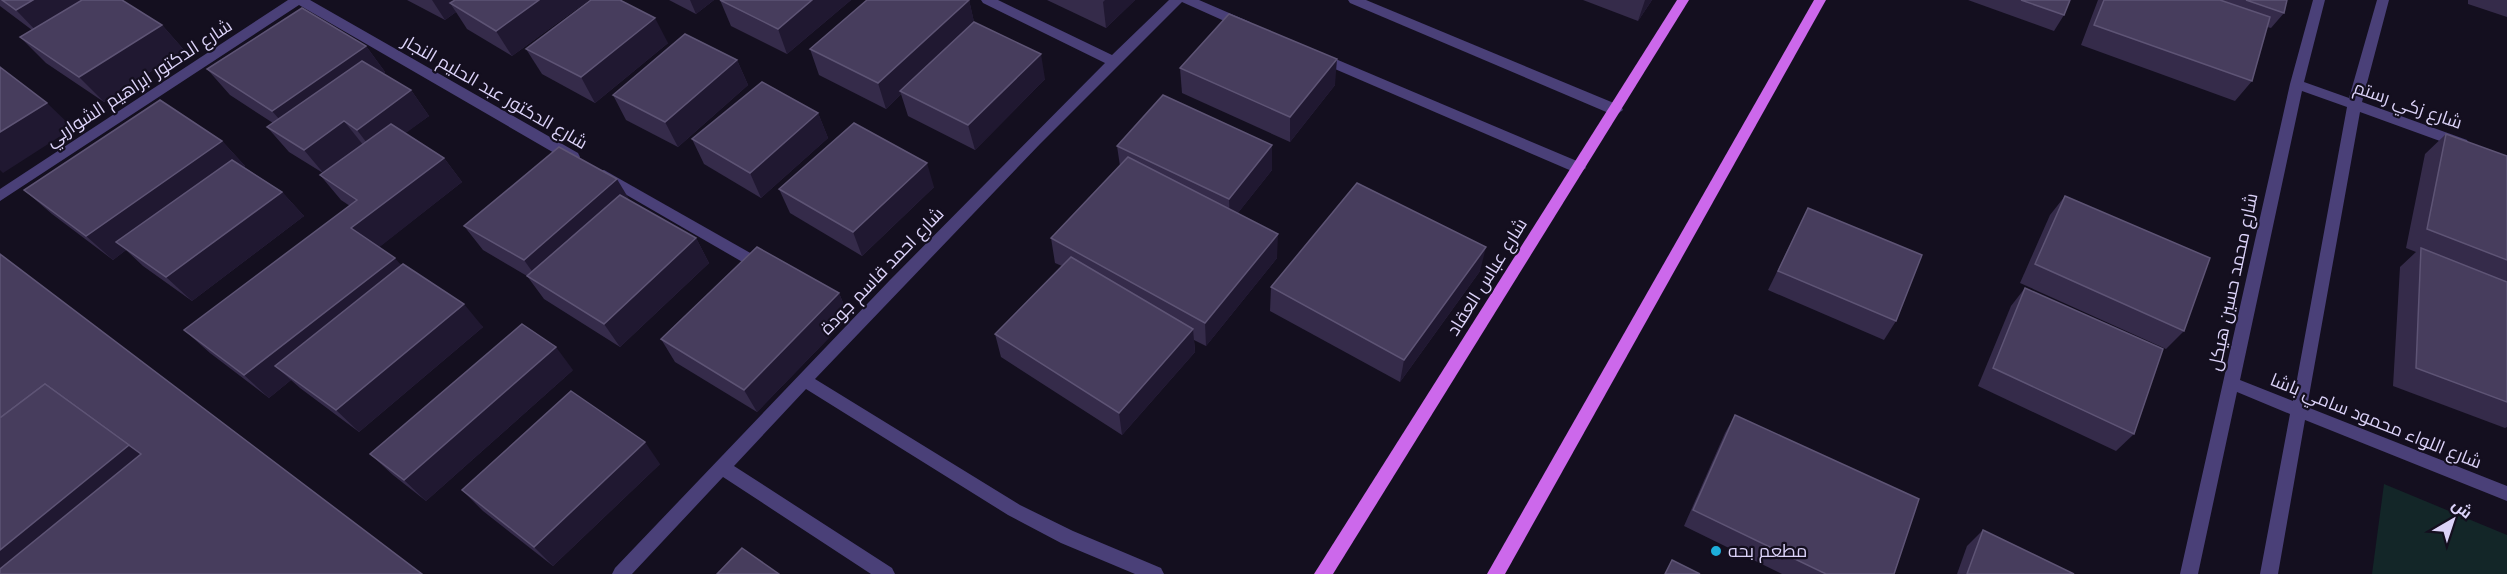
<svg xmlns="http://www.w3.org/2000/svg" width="2507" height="574" font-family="Poppins,Cairo,sans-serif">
<rect width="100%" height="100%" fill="#140f1f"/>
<path fill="#132628" d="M2384,484L2507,535V574H2372Z"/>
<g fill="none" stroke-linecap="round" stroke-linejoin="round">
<g fill="#4a4078" fill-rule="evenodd">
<path d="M288,0H310L578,153L580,157L578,161H568L299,5L0,201V189Z"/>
<path d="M981,0H998L1112,55L1169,0H1199L1250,22L1251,25L1250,28H1240L1182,2L1040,144L815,379L1020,505L1073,531L1161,568L1164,574H1135L1061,543L1008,515L806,389L734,466L892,568L895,574H871L723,477L632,574H612L615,568L890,280L1105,63L983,3Z"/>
<path d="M1348,0H1366L1621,106L1623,110L1616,115L1611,114L1350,3Z"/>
<path d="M2313,0H2325L2304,82L2349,98L2377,0H2389L2362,102L2467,140L2469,144L2462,149L2360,112L2307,407L2507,486V501L2305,420L2278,574H2260L2290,414L2237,392L2198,574H2180L2290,84ZM2302,91L2347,107L2293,401L2240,380Z"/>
<path d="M1319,52L1584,164L1586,168L1579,173L1574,172L1314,60L1312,57L1314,54Z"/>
<path d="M604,170L768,263L770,267L768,271H758L599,179L597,175L599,171Z"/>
</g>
<g fill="#cc68eb" fill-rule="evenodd">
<path d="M1677,0H1689L1333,574H1314Z"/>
<path d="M1814,0H1826L1505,574H1487Z"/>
</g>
</g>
<g fill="#352b4a">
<path d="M0,0H122L162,25L184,50L104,102L46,63L20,37L32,30L0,6Z"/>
<path d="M407,0H589L512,56L467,29L456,12L445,20Z"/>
<path d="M669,0H714L696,14Z"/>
<path d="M720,0H851L787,54L731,26Z"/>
<path d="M969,0L974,22L1045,79L975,150L908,116L901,94L886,109L819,75L810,49Z"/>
<path d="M1047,0H1135L1106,28Z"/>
<path d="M1583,0H1652L1638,21Z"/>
<path d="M1968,0H2070L2064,15L2054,31Z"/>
<path d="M2098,0H2287L2284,13L2271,28L2267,27L2252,81L2235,101L2081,45Z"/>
<path d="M2468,0H2507V17L2468,4Z"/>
<path d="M668,43L595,103L542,74L526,49Z"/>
<path d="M366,46L385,72L383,74L411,90L429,116L405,133L444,158L462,182L379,247L401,265L483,327L359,432L300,388L291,380L269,398L210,353L184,330L350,206L341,200L320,175L323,173L289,152L267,127L273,123L230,95L207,69Z"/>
<path d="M737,60L748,85L678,147L626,120L613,95Z"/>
<path d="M1180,68L1335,85L1290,142L1182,93Z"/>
<path d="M818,113L828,138L761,198L704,164L692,139Z"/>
<path d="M2446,134L2507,156V427L2505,428L2393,386L2400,267L2416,252L2406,248L2425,154Z"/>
<path d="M222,141L245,166L244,167L282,192L304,216L192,301L143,266L126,250L113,260L52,214L24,190Z"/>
<path d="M1272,145V170L1237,214L1277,258L1206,346L1194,340L1195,352L1122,435L1001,357L995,334L1062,266L1055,263L1051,238L1120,166L1117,146Z"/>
<path d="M934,187L862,256L790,213L779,189Z"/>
<path d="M2065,196L2184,331L2166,349L2020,283L2050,215Z"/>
<path d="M629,200L696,238L709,263L620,347L544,299L527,276L483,250L464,226Z"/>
<path d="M1808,208L1896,321L1884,340L1768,290Z"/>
<path d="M1480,271L1400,382L1270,311L1271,287Z"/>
<path d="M2025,288L2134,434L2116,451L1978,386L2011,306Z"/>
<path d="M839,293L849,317L757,412L675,362L661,339Z"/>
<path d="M573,370L426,501L393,475L370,454Z"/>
<path d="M1735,415L1894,574H1782L1684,526L1725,433Z"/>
<path d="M660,464L553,566L483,511L462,490Z"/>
<path d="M1983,530L2074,574H1957L1967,546Z"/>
</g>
<g fill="#201831">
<path d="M33,0H99L41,36L16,10Z"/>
<path d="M432,0H471L450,3L456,12L445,20Z"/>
<path d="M539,0H589L512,56L496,31Z"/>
<path d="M690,0H714L696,14Z"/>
<path d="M812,0H851L787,54L778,29Z"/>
<path d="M969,0L975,26L900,91L901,94L886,109L878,83Z"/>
<path d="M1105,0H1135L1106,28L1103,2Z"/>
<path d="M1645,0H1652L1638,21Z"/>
<path d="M655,18L668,43L595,103L581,77Z"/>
<path d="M162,25L184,50L104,102L79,77Z"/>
<path d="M366,46L385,72L294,136L272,111Z"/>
<path d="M1041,54L1045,79L975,150L968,125Z"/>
<path d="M1337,59L1335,85L1290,142V117Z"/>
<path d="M737,60L748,85L678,147L665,122Z"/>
<path d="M411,90L429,116L376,155L357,130Z"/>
<path d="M47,103L73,128L3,173L0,170V132Z"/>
<path d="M818,113L828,138L761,198L750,173Z"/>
<path d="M344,121L364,146L325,175L304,150Z"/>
<path d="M222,141L245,166L127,250L116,242L126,250L113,260L86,236Z"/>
<path d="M1272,145V170L1230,223L1229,199Z"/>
<path d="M444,158L462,182L372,253L351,228Z"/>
<path d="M927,163L934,187L862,256L853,232Z"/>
<path d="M617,179L632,204L541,284L524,260Z"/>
<path d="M282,192L304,216L192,301L166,277Z"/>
<path d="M1278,234L1277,258L1206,346L1205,323Z"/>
<path d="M696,238L709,263L620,347L604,324Z"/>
<path d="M1486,247L1480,271L1400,382L1404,360Z"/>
<path d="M395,258L415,282L275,366L291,380L269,398L244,375Z"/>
<path d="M839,293L849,317L757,412L744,390Z"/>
<path d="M464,304L483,327L359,432L336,410Z"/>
<path d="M1193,329L1195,352L1122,435L1119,413Z"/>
<path d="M556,347L573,370L426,501L404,480Z"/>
<path d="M645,442L660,464L553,566L534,547Z"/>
<path d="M129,445L158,467L0,574V550Z"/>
</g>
<g fill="#473d5d" stroke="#5e5475" stroke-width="1.5">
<path d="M2,0H33L16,10Z"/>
<path d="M82,0H122L162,25L79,77L20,37Z"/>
<path d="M455,0H539L496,31L450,3Z"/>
<path d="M591,0H620L655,18L581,77L526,49Z"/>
<path d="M720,0H812L778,29Z"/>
<path d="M867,0H969L878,83L810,49Z"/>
<path d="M2021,0H2070L2064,15Z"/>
<path d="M2104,0H2220L2270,17L2252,81L2094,25Z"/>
<path d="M2246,0H2287L2284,13Z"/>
<path d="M302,8L366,46L272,111L207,69Z"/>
<path d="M1229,14L1337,59L1290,117L1180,68Z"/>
<path d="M974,22L1041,54L968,125L900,91Z"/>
<path d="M685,34L737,60L665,122L613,95Z"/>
<path d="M362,61L411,90L357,130L344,121L304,150L267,127Z"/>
<path d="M0,67L47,103L0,132Z"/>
<path d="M762,82L818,113L750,173L692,139Z"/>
<path d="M1163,95L1272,145L1229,199L1117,146Z"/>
<path d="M160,100L222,141L86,236L24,190Z"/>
<path d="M854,123L927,163L853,232L779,189Z"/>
<path d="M391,124L444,158L351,228L395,258L244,375L184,330L357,200L320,175Z"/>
<path d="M2446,134L2507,156V260L2427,229Z"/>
<path d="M559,147L617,179L524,260L464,226Z"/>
<path d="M1128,157L1278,234L1205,323L1051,238Z"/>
<path d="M232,160L282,192L166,277L116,242Z"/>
<path d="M1357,183L1486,247L1404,360L1271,287Z"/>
<path d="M620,195L696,238L604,324L527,276Z"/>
<path d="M2065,196L2210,258L2184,331L2035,264Z"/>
<path d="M1808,208L1922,255L1896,321L1778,271Z"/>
<path d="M757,247L839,293L744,390L661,339Z"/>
<path d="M2421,248L2507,282V402L2416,368Z"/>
<path d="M0,254L422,574H0V569L141,454L45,384L0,418Z"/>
<path d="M1071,257L1193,329L1119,413L995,334Z"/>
<path d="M403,264L464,304L336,410L275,366Z"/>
<path d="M2025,288L2163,349L2134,434L1993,368Z"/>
<path d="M522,324L556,347L404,480L370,454Z"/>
<path d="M45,384L129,445L0,550V418Z"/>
<path d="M571,391L645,442L534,547L462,490Z"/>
<path d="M1735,415L1919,499L1894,574H1826L1693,510Z"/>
<path d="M1983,530L2074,574H1967Z"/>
<path d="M742,548L779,574H717Z"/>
<path d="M1672,560L1700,574H1665Z"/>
</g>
<circle fill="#1daedb" stroke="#140f1f" stroke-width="2" cx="1716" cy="551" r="6"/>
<g text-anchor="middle" stroke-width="4.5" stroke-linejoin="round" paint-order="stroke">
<g font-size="18" fill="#dcd3f9" stroke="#140f1f">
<text transform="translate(139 83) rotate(-33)" y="6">شارع الدكتور ابراهيم الشواربي</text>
<text transform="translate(495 92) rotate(30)" y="6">شارع الدكتور عبد الحليم النجار</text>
<text transform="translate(2408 105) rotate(19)" y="6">شارع زكي رستم</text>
<text transform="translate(882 271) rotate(-46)" y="6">شارع احمد قاسم جودة</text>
<text transform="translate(1487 277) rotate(-58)" y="6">شارع عباس العقاد</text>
<text transform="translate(2233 282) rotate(-78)" y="6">شارع محمد حسين هيكل</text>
<text transform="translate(2376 421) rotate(22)" y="6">شارع اللواء محمود سامي باشا</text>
</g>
<g font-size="18" fill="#dcd3f9" stroke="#140f1f" text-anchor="start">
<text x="1728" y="557">مطعم بحه</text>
</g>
</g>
<g transform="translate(2453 520) rotate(39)" stroke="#140f1f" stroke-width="4.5" paint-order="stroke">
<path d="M0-4.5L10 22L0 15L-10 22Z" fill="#dcd3f9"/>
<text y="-9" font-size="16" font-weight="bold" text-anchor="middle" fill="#dcd3f9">ش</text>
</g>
</svg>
